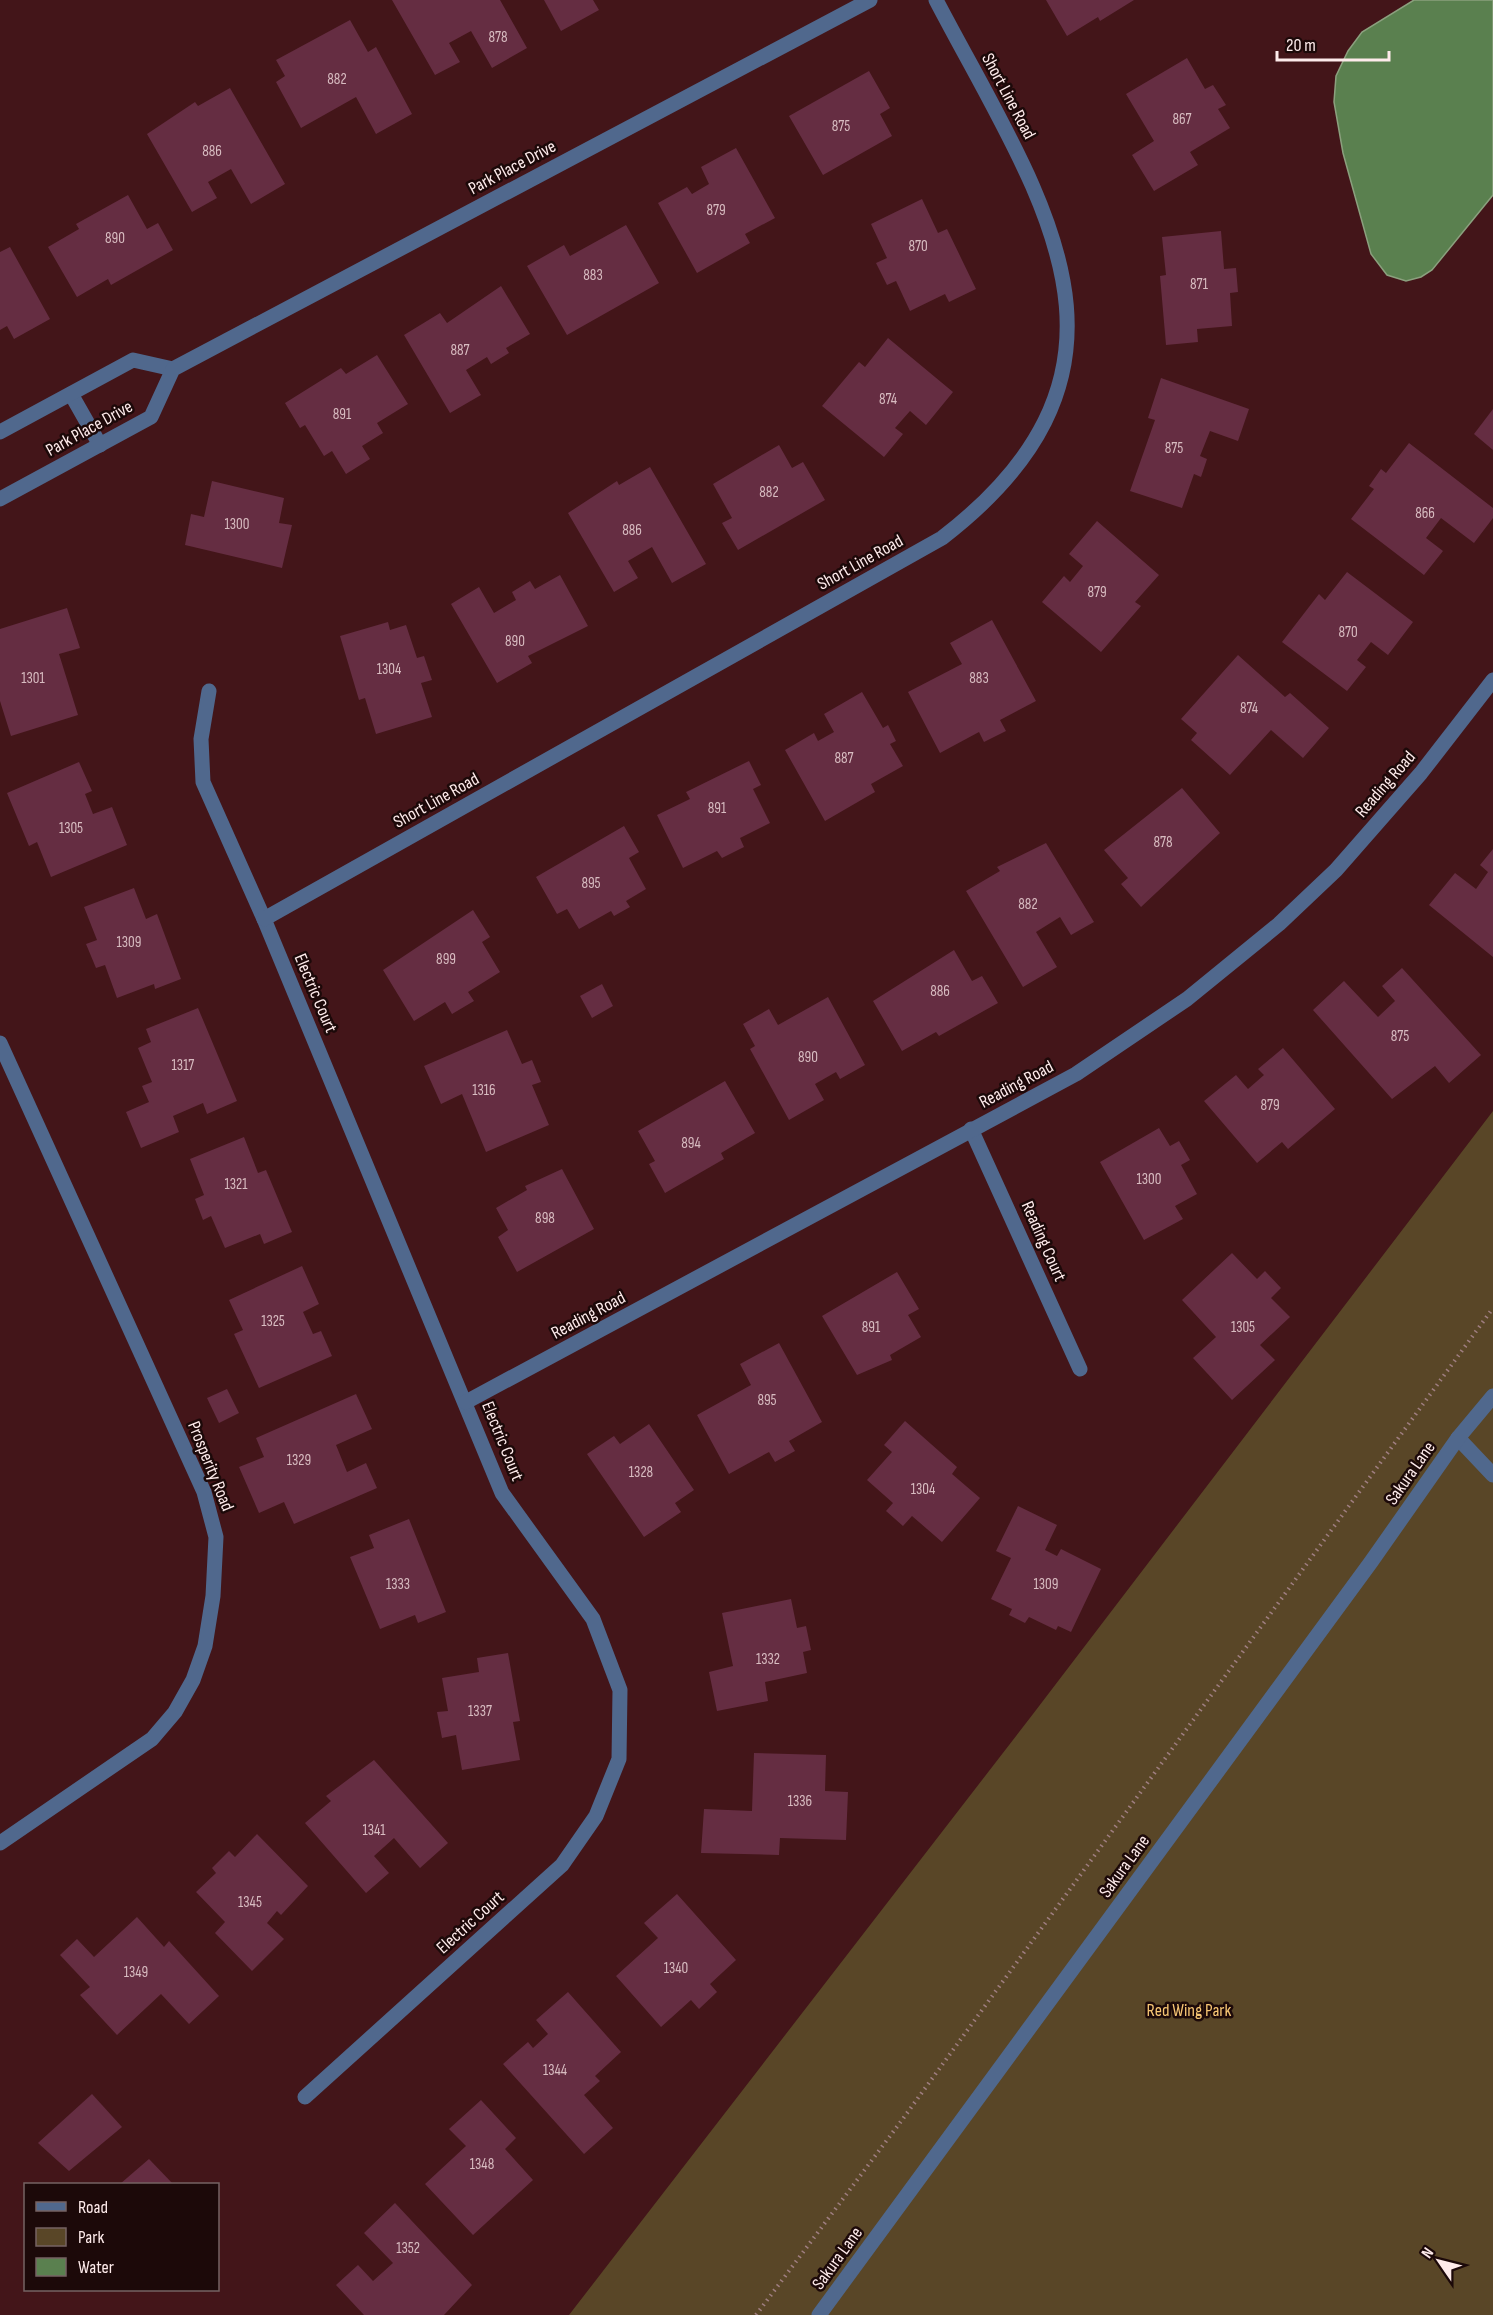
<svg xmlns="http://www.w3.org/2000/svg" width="1493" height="2315" font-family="'Sofia Sans Condensed',sans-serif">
<rect width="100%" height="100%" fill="#431519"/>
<path fill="#594627" d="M1493,1111V2315H569L1033,1714Z"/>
<path fill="#5a804f" stroke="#8ba07e" stroke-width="1.5" d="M1414,0H1493V195L1432,270L1421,277L1406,281L1387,275L1371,254L1343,153L1334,102L1336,76L1348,51L1362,32Z"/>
<g fill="#652d42">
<path d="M392,0H500L527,48L492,68L471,31L449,43L460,62L435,75Z"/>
<path d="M544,0H593L599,10L561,31Z"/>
<path d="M1046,0H1134L1100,21L1098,17L1067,36Z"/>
<path d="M350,20L368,52L376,47L412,114L376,134L356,97L301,128L276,82L285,76L276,60Z"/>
<path d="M1187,58L1205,89L1213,85L1226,105L1218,109L1230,128L1190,152L1198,165L1154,191L1132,155L1154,141L1126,94Z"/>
<path d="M869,71L890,108L880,114L892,136L823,175L789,116Z"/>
<path d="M230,88L285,184L251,204L231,169L208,182L217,198L192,212L147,134L195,102L198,106Z"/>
<path d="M736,148L775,218L745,234L750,243L697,273L658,203L687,187L692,194L709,184L701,167Z"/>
<path d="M128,195L147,229L158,223L173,250L111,285L108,279L77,297L48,247L79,229L76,224Z"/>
<path d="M922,199L938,233L947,229L976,289L949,302L945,294L910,311L896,281L887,285L876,263L887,258L871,224Z"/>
<path d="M626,225L659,283L567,335L527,266L564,245L570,256Z"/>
<path d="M1221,231L1224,269L1236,268L1238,292L1230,293L1232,326L1197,329L1198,342L1166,345L1160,276L1166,275L1162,237Z"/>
<path d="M10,247L50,319L14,339L7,326L0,330V252Z"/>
<path d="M501,286L530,334L506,348L509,353L491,364L487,357L466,370L481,395L450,413L404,335L440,313L447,323Z"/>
<path d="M888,338L953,392L926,425L910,411L895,428L903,434L884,457L822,406L859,362L865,367Z"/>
<path d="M377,355L408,404L377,423L383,433L362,446L370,459L346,474L332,451L324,456L305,425L300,428L285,403L341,368L346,374Z"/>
<path d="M1161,378L1249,409L1238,441L1210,431L1200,456L1207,459L1201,477L1194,474L1182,508L1130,491L1155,420L1148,418Z"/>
<path d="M1493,409V450L1474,434Z"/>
<path d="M1409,443L1493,508V518L1474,543L1441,518L1426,538L1443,551L1424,575L1351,519L1374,489L1369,486L1381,469L1386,473Z"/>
<path d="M779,445L792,468L803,462L825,500L738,550L722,523L732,518L713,484Z"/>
<path d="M650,467L706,564L672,583L652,547L628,561L638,578L614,592L568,513L617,481L619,485Z"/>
<path d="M212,481L284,498L279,523L292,525L282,568L185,545L191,514L204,517Z"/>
<path d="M1097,521L1159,575L1135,602L1141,606L1101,652L1042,602L1064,576L1070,582L1083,566L1069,554Z"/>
<path d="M1347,572L1413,622L1388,655L1371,642L1357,660L1366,667L1347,691L1282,642L1319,594L1325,600Z"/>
<path d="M560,575L588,626L528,656L532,663L497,683L451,604L479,587L494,613L516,600L512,592L530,581L535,589Z"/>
<path d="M67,608L80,648L59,654L78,715L11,736L0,701V629Z"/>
<path d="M992,620L1036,701L1000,720L1006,731L984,742L979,732L940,753L908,692L962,664L950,643Z"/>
<path d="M388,622L390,630L406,625L417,658L424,656L432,680L421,683L432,717L376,734L365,698L359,700L340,636Z"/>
<path d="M1238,655L1285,697L1290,693L1329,728L1303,758L1271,730L1230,775L1191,740L1197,733L1181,719Z"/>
<path d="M862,692L883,728L888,725L896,741L890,744L903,766L871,784L875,792L825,821L785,750L814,733L818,741L834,732L824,714Z"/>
<path d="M749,761L761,785L753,789L770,823L740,838L744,847L722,858L717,851L683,868L657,815L690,799L686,792Z"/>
<path d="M79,762L92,791L85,794L93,814L112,807L127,845L51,877L37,842L29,846L7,793Z"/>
<path d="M1182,788L1220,833L1141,907L1121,884L1128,878L1104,850Z"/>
<path d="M624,826L639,852L629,858L646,889L626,901L630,907L614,916L611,911L579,929L567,909L557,914L536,877Z"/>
<path d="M1046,843L1094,922L1071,935L1060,917L1036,932L1057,967L1023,987L966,891L1000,871L997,867Z"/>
<path d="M1493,849V957L1429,905L1455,873L1476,889L1488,872L1480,865Z"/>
<path d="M134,888L146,919L157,914L181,979L155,989L154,984L117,998L105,965L96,968L86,944L97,940L84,907Z"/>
<path d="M473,910L490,937L482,942L500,972L468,992L474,1001L452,1014L445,1002L414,1021L383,970Z"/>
<path d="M954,950L972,981L982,976L998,1003L939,1036L936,1032L902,1051L873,1001Z"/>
<path d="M1402,968L1481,1055L1449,1083L1435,1066L1392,1099L1313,1010L1344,981L1378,1017L1395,1001L1382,986Z"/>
<path d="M602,984L613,1006L592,1018L580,996Z"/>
<path d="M828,997L865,1065L840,1079L836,1072L815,1084L824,1100L789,1120L750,1049L755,1046L743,1024L769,1009L778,1025Z"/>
<path d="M198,1008L237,1101L207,1114L203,1103L173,1116L179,1132L141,1148L126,1112L149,1102L142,1086L152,1082L138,1048L151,1042L146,1029Z"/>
<path d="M507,1030L522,1064L532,1060L541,1082L532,1085L549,1125L486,1152L462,1094L441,1104L424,1066Z"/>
<path d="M1283,1048L1335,1109L1288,1149L1282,1142L1257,1163L1204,1101L1236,1075L1248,1089L1264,1075L1258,1069Z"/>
<path d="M725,1081L755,1133L721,1153L724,1159L665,1193L649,1164L655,1161L638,1131Z"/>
<path d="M1159,1128L1170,1146L1179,1141L1190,1160L1181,1165L1197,1194L1175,1206L1183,1219L1144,1240L1100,1162Z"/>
<path d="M244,1137L258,1173L266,1170L292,1232L264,1244L260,1234L225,1248L211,1216L203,1220L195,1199L204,1195L190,1159Z"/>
<path d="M562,1169L594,1229L517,1272L498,1237L508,1230L496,1208L527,1190L525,1186Z"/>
<path d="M1232,1253L1257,1279L1265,1271L1281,1288L1271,1298L1290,1317L1260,1345L1275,1360L1232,1400L1193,1358L1216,1337L1182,1300Z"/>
<path d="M302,1266L319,1304L303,1312L313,1334L321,1331L332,1356L259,1388L234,1334L243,1330L229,1300Z"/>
<path d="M897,1272L919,1309L908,1315L921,1337L890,1355L892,1360L857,1375L822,1316Z"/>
<path d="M779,1343L822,1422L789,1441L795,1451L775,1462L769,1452L729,1474L697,1415L751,1385L740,1364Z"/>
<path d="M227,1389L239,1413L219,1423L207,1398Z"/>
<path d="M356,1394L372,1429L336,1445L347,1472L366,1463L377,1488L294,1524L284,1502L259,1513L239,1467L264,1457L256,1438Z"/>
<path d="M905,1421L957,1467L952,1474L980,1498L942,1542L912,1516L903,1526L886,1511L893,1503L867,1480L892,1452L884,1445Z"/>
<path d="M649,1424L694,1490L675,1503L681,1512L644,1537L587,1454L614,1436L620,1444Z"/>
<path d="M1018,1506L1057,1525L1045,1550L1057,1556L1061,1549L1101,1569L1071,1632L1058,1626L1056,1630L1029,1617L1025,1623L1009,1615L1012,1609L991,1599L1011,1558L996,1551Z"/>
<path d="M409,1519L446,1612L418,1623L415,1615L380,1629L350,1557L374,1548L369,1535Z"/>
<path d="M791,1599L797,1628L806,1626L811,1650L803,1652L807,1673L765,1682L768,1701L717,1711L709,1672L733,1666L722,1613Z"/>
<path d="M508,1653L520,1721L513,1722L520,1760L462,1770L456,1735L442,1738L437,1712L448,1711L442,1678L479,1672L477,1658Z"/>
<path d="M754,1753L826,1755L825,1791L848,1792L846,1840L780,1838L779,1855L701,1853L704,1809L752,1811Z"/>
<path d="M374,1760L448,1843L420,1868L394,1838L374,1856L389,1873L366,1893L305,1823L331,1801L326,1796Z"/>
<path d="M257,1834L308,1886L281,1915L277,1911L267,1923L284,1939L252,1971L215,1933L225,1922L196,1892L216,1873L212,1868L229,1851L235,1857Z"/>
<path d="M677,1894L736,1960L710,1984L717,1992L699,2009L691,2000L661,2027L616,1976L658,1938L644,1923Z"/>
<path d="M137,1917L164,1947L169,1941L219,1996L189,2024L161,1994L117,2035L80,1995L90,1987L60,1955L77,1939L94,1957Z"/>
<path d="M568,1992L621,2052L595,2076L600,2081L584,2095L613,2128L584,2154L503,2064L528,2042L533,2048L548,2034L536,2020Z"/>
<path d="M92,2094L122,2127L69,2171L38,2143Z"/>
<path d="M481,2100L516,2138L505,2149L533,2180L473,2235L425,2184L466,2146L449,2129Z"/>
<path d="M149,2159L173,2184H120Z"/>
<path d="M395,2203L472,2285L444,2315H364L336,2285L358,2265L373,2281L393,2263L364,2233Z"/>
</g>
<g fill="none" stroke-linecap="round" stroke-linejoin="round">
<path stroke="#9f7e80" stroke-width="4" stroke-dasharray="1.5 4.5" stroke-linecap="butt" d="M756,2315L902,2120L1493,1308"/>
<g stroke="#50688d" stroke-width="15">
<path d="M71,394L100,445"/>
<path d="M0,432L133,360L173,369"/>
<path d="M0,499L151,417L173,369L870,0"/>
<path d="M209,691L201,739L203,782L264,919L502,1493L593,1619L620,1690L619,1759L596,1816L562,1865L305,2097"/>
<path d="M264,919L942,538C1168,364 1039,197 936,0"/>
<path d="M0,1043L204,1492L216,1537L213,1596L205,1646L193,1680L175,1712L152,1739L0,1843"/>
<path d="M971,1129L1080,1369"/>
<path d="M466,1402L1076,1074L1187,999L1279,924L1336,870L1421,773L1493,680"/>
<path d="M1458,1438L1493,1475"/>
<path d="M819,2315L1371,1562L1458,1438L1493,1396"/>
</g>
</g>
<g text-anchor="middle" stroke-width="5" stroke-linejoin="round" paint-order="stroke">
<g font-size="15" fill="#d8bcc1">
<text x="498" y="42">878</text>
<text x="337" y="84">882</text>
<text x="1182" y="124">867</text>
<text x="841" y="131">875</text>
<text x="212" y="156">886</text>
<text x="716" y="215">879</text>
<text x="115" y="243">890</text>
<text x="918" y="251">870</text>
<text x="593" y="280">883</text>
<text x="1199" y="289">871</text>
<text x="460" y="355">887</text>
<text x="888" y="404">874</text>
<text x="342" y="419">891</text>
<text x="1174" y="453">875</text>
<text x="769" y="497">882</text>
<text x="1425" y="518">866</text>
<text x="237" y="529">1300</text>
<text x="632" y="535">886</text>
<text x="1097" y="597">879</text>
<text x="1348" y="637">870</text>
<text x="515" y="646">890</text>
<text x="389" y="674">1304</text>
<text x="33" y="683">1301</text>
<text x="979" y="683">883</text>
<text x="1249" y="713">874</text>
<text x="844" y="763">887</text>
<text x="717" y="813">891</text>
<text x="71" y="833">1305</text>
<text x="1163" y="847">878</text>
<text x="591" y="888">895</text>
<text x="1028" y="909">882</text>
<text x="129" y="947">1309</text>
<text x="446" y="964">899</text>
<text x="940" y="996">886</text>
<text x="1400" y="1041">875</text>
<text x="808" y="1062">890</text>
<text x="183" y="1070">1317</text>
<text x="484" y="1095">1316</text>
<text x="1270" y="1110">879</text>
<text x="691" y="1148">894</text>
<text x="1149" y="1184">1300</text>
<text x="236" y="1189">1321</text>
<text x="545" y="1223">898</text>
<text x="273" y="1326">1325</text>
<text x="871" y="1332">891</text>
<text x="1243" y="1332">1305</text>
<text x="767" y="1405">895</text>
<text x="299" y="1465">1329</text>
<text x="641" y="1477">1328</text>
<text x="923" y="1494">1304</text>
<text x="398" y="1589">1333</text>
<text x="1046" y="1589">1309</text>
<text x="768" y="1664">1332</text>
<text x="480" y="1716">1337</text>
<text x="800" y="1806">1336</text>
<text x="374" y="1835">1341</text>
<text x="250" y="1907">1345</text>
<text x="676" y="1973">1340</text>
<text x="136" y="1977">1349</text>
<text x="555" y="2075">1344</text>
<text x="482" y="2169">1348</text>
<text x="408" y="2253">1352</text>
</g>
<g font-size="18" fill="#feebeb" stroke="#1c0909">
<text transform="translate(1009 96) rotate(62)" y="6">Short Line Road</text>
<text transform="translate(512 167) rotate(-28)" y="6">Park Place Drive</text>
<text transform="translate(89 428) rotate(-29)" y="6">Park Place Drive</text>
<text transform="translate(860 562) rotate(-29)" y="6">Short Line Road</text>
<text transform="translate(1385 784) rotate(-49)" y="6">Reading Road</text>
<text transform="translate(436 800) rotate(-29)" y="6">Short Line Road</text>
<text transform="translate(316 993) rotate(67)" y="6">Electric Court</text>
<text transform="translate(1016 1084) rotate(-28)" y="6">Reading Road</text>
<text transform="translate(1044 1241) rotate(66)" y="6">Reading Court</text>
<text transform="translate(588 1315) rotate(-28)" y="6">Reading Road</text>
<text transform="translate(503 1441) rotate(68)" y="6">Electric Court</text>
<text transform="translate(211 1466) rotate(68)" y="6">Prosperity Road</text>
<text transform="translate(1410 1473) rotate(-55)" y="6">Sakura Lane</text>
<text transform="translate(1124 1866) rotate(-54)" y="6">Sakura Lane</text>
<text transform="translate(470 1922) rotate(-42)" y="6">Electric Court</text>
<text transform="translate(837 2258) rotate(-54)" y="6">Sakura Lane</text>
</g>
<g font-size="18" fill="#f7c674" stroke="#1c0909">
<text x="1189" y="2016">Red Wing Park</text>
</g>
</g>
<rect x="24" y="2183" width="195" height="108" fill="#1c0909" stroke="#766363" stroke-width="1.5"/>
<rect x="36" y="2202" width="30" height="9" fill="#50688d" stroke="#766363" stroke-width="1.5"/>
<text x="78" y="2213" font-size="18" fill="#feebeb">Road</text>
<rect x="36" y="2228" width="30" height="18" fill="#594627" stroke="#766363" stroke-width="1.5"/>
<text x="78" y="2243" font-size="18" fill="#feebeb">Park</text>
<rect x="36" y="2258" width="30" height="18" fill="#5a804f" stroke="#766363" stroke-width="1.5"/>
<text x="78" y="2273" font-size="18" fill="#feebeb">Water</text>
<g transform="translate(1439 2261) rotate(305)" stroke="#1c0909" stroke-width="4.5" paint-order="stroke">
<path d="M0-4.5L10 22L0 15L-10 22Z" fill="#feebeb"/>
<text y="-9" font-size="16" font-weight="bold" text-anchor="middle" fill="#feebeb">N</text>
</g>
<path d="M1277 51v9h112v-9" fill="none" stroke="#feebeb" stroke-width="3"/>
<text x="1286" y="51" font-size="18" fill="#feebeb" stroke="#1c0909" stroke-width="4.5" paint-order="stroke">20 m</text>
</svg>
